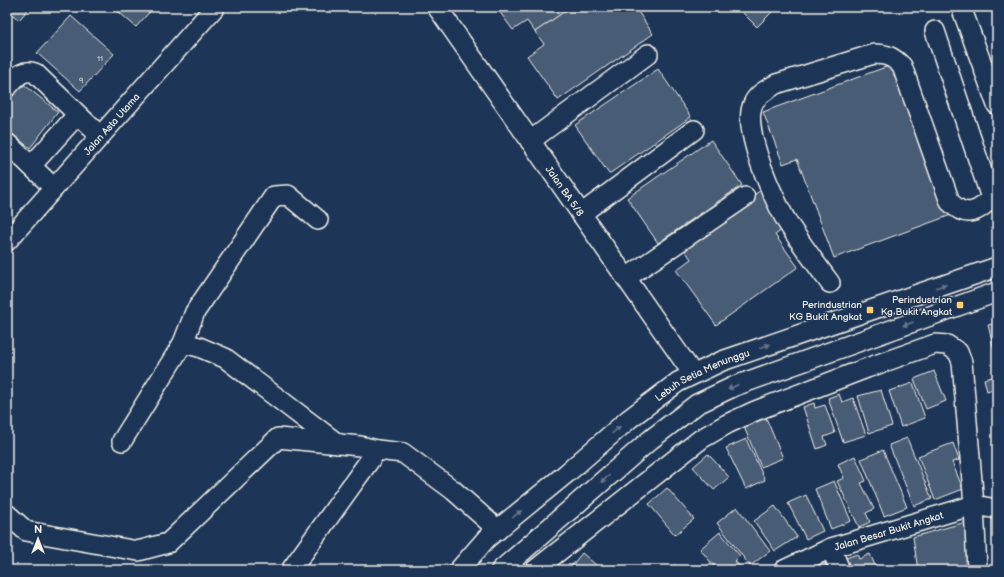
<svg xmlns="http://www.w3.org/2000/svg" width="1004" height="577" font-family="'Balsamiq Sans',sans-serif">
<rect width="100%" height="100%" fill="#1d3557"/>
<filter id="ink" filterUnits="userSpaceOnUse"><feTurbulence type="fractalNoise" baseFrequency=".025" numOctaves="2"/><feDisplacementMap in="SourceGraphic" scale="8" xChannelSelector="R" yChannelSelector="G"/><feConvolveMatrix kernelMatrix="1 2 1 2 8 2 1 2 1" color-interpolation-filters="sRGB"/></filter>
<g filter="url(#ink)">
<g fill="#485b74" stroke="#f4f1e8">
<path d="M7,7H30L19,20L7,10Z"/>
<path d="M113,7H154L136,27Z"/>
<path d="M496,7H571L535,32L527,21L513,30Z"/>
<path d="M571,7H635L653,34L558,100L527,56L544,44L535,32Z"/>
<path d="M737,7H777L757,27Z"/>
<path d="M71,16L114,54L80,91L37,53Z"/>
<path d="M894,64L951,215L834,258L797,159L783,164L763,112Z"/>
<path d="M658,69L691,117L609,174L575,125Z"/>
<path d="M17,79L58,112L30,148L7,130V91Z"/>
<path d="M711,140L742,185L658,243L627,198Z"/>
<path d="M761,190L787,226L775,235L798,267L716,325L676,270L691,259L682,246Z"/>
<path d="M997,323V361L988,325Z"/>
<path d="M934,371L946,401L926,409L914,379Z"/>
<path d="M997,376V388L987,391L984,379Z"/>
<path d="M913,383L925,418L901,427L889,391Z"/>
<path d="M881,390L892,426L869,433L858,396Z"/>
<path d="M839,394L842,402L853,398L866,435L843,442L828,398Z"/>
<path d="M814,403L815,408L825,405L835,433L824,437L827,445L817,449L803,407Z"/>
<path d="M766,418L783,458L761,467L744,427Z"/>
<path d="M907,438L932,499L914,506L889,445Z"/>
<path d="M746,439L765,480L746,489L726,448Z"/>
<path d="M953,443L959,460L952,462L963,489L935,500L918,456Z"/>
<path d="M883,450L907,507L884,516L861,459Z"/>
<path d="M708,454L729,477L714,490L693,467Z"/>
<path d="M855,456L866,481L861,483L874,509L866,513L870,522L859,527L837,481L844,478L838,464Z"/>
<path d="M834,481L851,521L831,529L815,489Z"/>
<path d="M667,488L694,519L675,535L649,504Z"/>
<path d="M806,495L823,531L806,539L788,503Z"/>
<path d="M775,506L797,537L775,551L754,521Z"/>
<path d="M737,507L770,551L750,566L717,523Z"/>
<path d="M966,522L969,567L918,570L913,537Z"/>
<path d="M720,532L740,556L735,561L741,568L739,570H717L700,549Z"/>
<path d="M582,553L602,570H568Z"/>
<path d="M857,554L859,559L870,554L877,570H845L841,560Z"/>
<path d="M824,562L829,570H809Z"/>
<path d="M675,565L679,570H669Z"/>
</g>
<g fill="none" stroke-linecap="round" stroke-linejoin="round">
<defs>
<g id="minor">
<path id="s1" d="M437,7L693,374"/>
<path d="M961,7L997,105"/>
<path d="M935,31L991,198L997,197"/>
<path d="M7,87C15,79 22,68 35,73L100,136"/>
<path d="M530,141L648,54"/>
<path d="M7,143L54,188"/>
<path d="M31,166L77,115"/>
<path d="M581,214L694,130"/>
<path id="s2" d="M7,241L215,7"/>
<path d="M626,278L745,197"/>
<path d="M830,283C816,264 802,245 789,225C775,203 741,129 753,104C757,94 768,89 776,84L874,54C887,54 893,57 902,66L950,202C965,218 978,213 991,198"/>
<path d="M183,343L195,312L274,196L288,195L318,220"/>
<path d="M122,441L183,343L199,347L225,358L338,444"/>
<path d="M7,514L26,531L138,551L168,543L278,438L360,446L377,450L403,453L453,490L498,530"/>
<path d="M831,548L840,570"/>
<path d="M291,570L377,450"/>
<path id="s3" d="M459,570L486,539L567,473L629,419L678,382L722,361L997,267"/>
<path d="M501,570L650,440L697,404L735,386L997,292"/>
<path d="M535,570L701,439L727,424L755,411L867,368L935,344L947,345L958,352L962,362L974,505L977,570"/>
<path id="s4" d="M784,570L831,548L974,505L997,509"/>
</g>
</defs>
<use href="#minor" stroke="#f4f1e8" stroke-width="22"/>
<use href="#minor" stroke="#1d3557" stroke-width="19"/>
</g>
<defs><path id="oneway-solid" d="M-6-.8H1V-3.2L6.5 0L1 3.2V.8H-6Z"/></defs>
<g fill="#68778a">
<use href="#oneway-solid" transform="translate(941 286) rotate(-19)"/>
<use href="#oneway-solid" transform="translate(908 324) rotate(160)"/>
<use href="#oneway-solid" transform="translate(765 346) rotate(-19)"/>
<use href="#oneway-solid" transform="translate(733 387) rotate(156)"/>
<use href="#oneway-solid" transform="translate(616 430) rotate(-42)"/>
<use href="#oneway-solid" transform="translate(605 479) rotate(139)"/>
<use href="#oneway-solid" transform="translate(517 514) rotate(-39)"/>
</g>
</g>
<g fill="#ffd166" stroke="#1d3557" stroke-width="1.5">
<rect x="956" y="301" width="8" height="8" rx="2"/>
<rect x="866" y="306" width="8" height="8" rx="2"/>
</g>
<g text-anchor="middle" stroke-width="3" stroke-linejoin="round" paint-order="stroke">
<g font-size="8" fill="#c9cccb">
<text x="100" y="61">11</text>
<text x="81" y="83">9</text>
</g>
<g font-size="10" fill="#f4f1e8" stroke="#1d3557">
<text dy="4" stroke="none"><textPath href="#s2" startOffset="157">Jalan Asta Utama</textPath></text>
<text dy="4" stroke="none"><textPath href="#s1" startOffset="224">Jalan BA 5/8</textPath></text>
<text dy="4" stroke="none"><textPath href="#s3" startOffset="314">Lebuh Setia Menunggu</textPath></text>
<text dy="4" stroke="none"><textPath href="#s4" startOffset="112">Jalan Besar Bukit Angkat</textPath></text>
</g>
<g font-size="10" fill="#f4f1e8" stroke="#1d3557" text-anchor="end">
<text x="952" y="303">Perindustrian<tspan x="952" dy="12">Kg Bukit Angkat</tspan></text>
<text x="862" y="308">Perindustrian<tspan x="862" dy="12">KG Bukit Angkat</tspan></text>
</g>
</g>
<rect width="1004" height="577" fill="none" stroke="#1d3557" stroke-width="24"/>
<rect x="12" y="12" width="980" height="553" fill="none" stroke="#f4f1e8" stroke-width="1.5" filter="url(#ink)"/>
<g transform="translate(38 539)" stroke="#1d3557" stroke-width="3" paint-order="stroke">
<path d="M0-3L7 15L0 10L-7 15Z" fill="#f4f1e8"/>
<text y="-6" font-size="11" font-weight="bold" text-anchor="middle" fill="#f4f1e8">N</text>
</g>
</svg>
